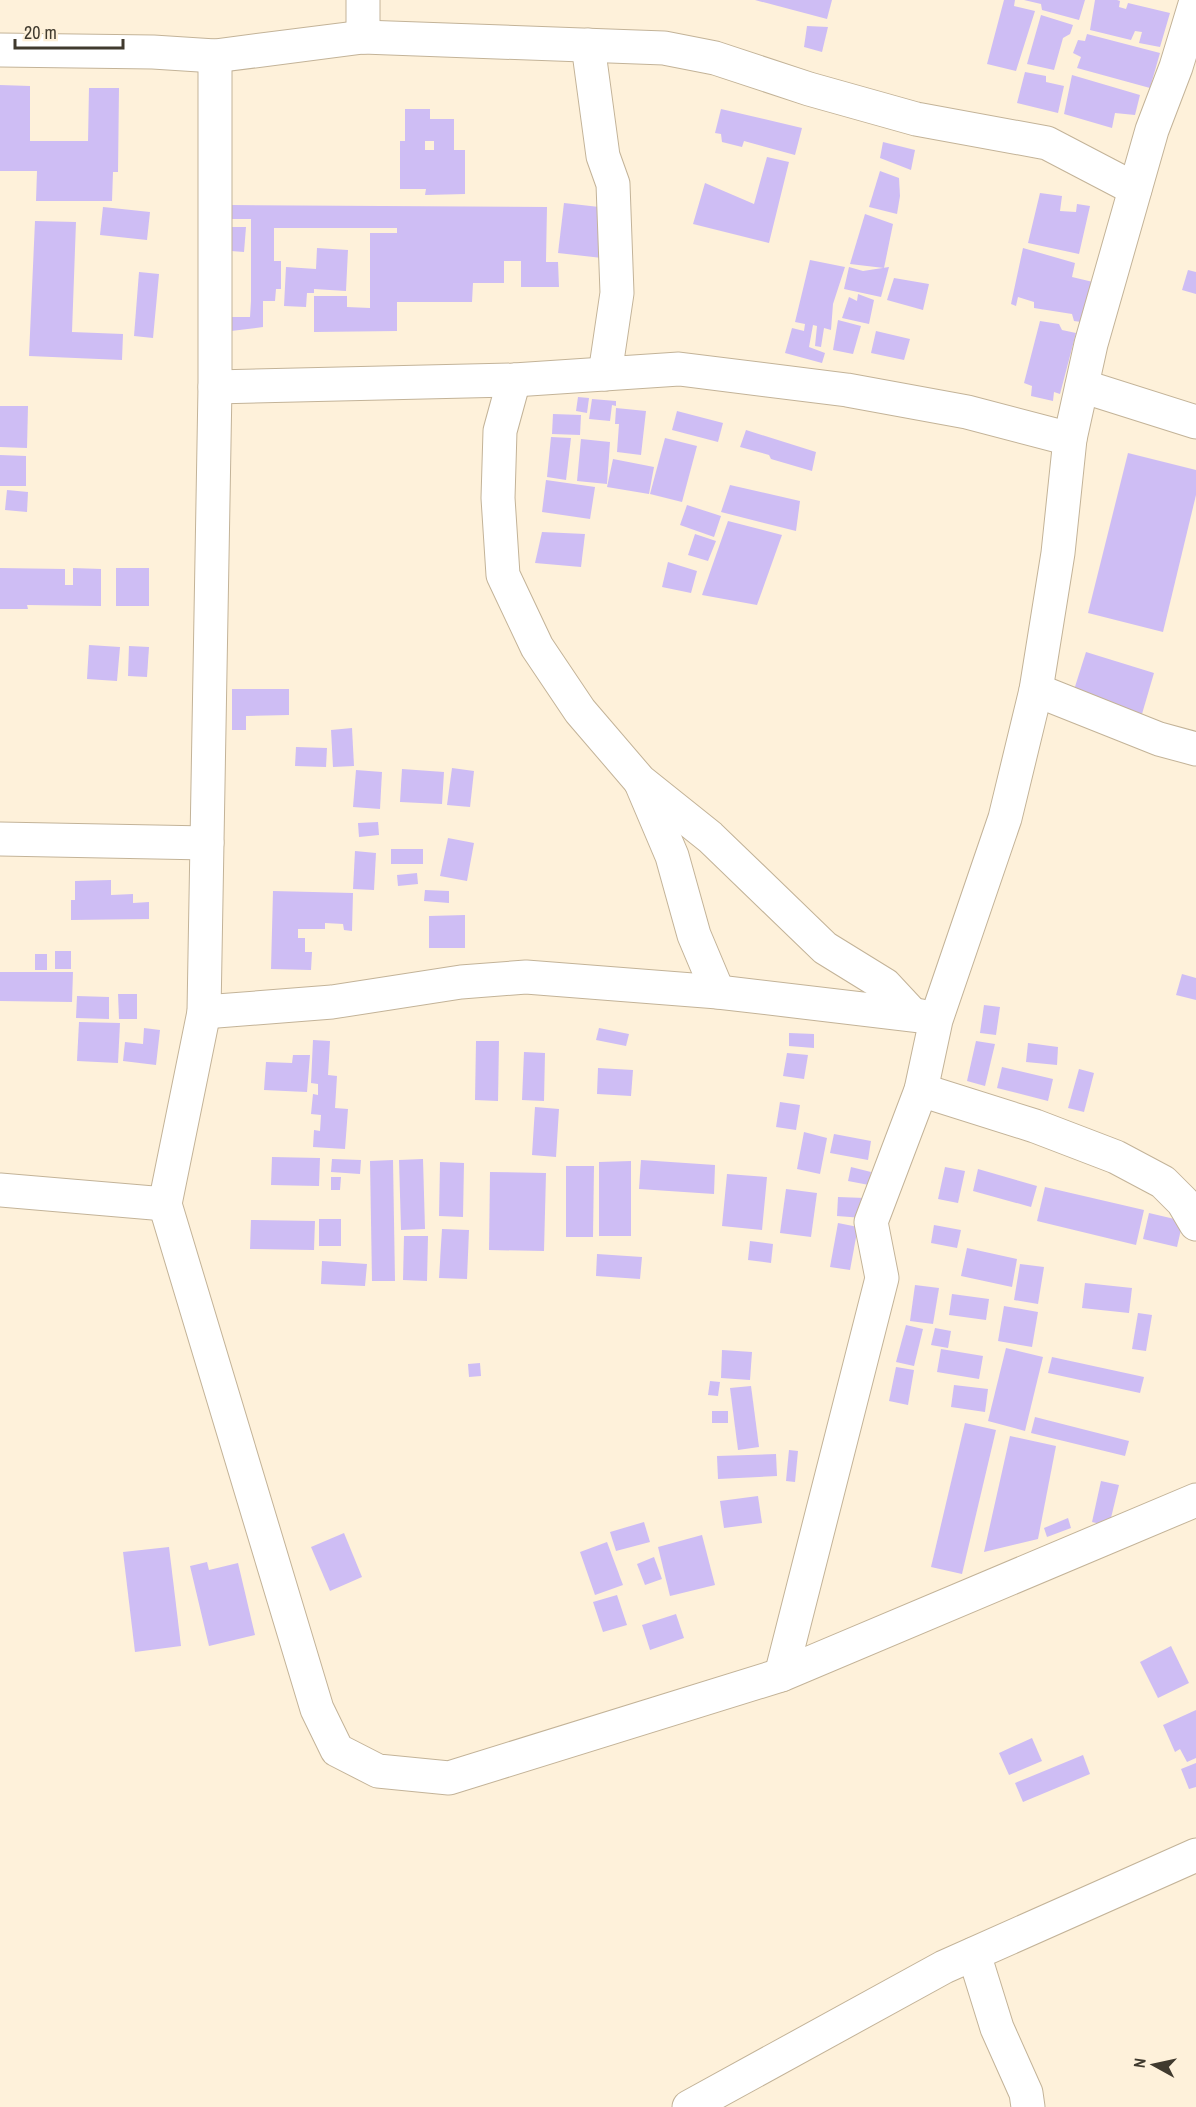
<svg xmlns="http://www.w3.org/2000/svg" width="1196" height="2107" font-family="'Archivo Narrow',sans-serif">
<rect width="100%" height="100%" fill="#fef1da"/>
<g fill="#cebdf4" fill-rule="evenodd">
<path d="M755,0H832L827,19Z"/>
<path d="M1004,0H1015L1014,6L1035,11L1016,71L987,64Z"/>
<path d="M1024,0H1085L1079,20L1042,10L1041,4Z"/>
<path d="M1095,0H1117L1120,1L1119,7L1126,9L1128,3L1170,13L1160,47L1139,43L1142,32L1135,31L1131,40L1090,30Z"/>
<path d="M1041,15L1073,25L1070,34L1063,38L1054,70L1027,64Z"/>
<path d="M807,26L828,27L822,52L804,47Z"/>
<path d="M1087,34L1160,53L1150,88L1077,68L1081,57L1073,53L1078,40L1085,41Z"/>
<path d="M1025,72L1046,76V82L1064,86L1058,113L1017,103Z"/>
<path d="M1072,75L1140,95L1135,115L1115,113L1112,128L1064,114Z"/>
<path d="M0,85L30,86V141H88L89,88H119L118,172H113L112,201H36L37,171H0Z"/>
<path d="M405,109H430V119H454V150H465V194L425,195L426,189H400V141H405ZM425,141H434V150H425Z"/>
<path d="M721,109L802,128L795,155L744,141L742,147L722,142L721,134L715,133Z"/>
<path d="M883,142L915,150L911,170L880,158Z"/>
<path d="M767,157L789,162L769,243L693,224L705,183L754,204Z"/>
<path d="M880,171L899,178L900,196L897,214L869,207Z"/>
<path d="M1040,193L1062,196L1060,211L1076,212L1077,204L1090,206L1079,254L1028,243Z"/>
<path d="M564,203L608,208L602,258L558,253Z"/>
<path d="M232,205L547,207L546,262H558L559,287H521V261H504V283H473L472,302H397V331L314,332V296H347V307L370,308V233H397V228H274V261H281V289H276L275,301H263V327L231,331L232,317H250L251,301V219H232Z"/>
<path d="M103,207L150,212L147,240L100,235Z"/>
<path d="M865,214L893,224L884,268L850,264Z"/>
<path d="M35,221L76,222L72,332L123,334L122,360L29,356Z"/>
<path d="M232,227H246L244,252L231,251Z"/>
<path d="M317,248L348,250L346,291L314,289V293H307L306,307L284,306L286,267L316,269Z"/>
<path d="M1023,248L1075,263L1072,277L1093,282L1089,323L1074,321L1072,314L1034,308V302L1018,297L1016,306L1011,304Z"/>
<path d="M810,260L845,267L833,304L831,330L824,328L821,347L815,346L817,326L813,325L809,347L825,353L822,363L785,353L792,328L804,331L805,324L795,322Z"/>
<path d="M849,267L863,271L889,267L881,297L844,289Z"/>
<path d="M1188,270L1196,272V294L1182,290Z"/>
<path d="M139,272L159,274L153,338L134,336Z"/>
<path d="M894,278L929,284L923,310L887,300Z"/>
<path d="M858,294L874,300L869,324L842,318L849,297L857,301Z"/>
<path d="M838,320L861,326L853,354L833,350Z"/>
<path d="M1040,321L1059,324L1062,330L1076,333L1060,394L1054,392L1053,401L1031,396L1032,386L1024,383Z"/>
<path d="M876,331L910,339L904,360L871,353Z"/>
<path d="M578,397L589,398L587,413L576,411Z"/>
<path d="M592,399L616,401V406L612,405L610,421L589,419Z"/>
<path d="M0,406H28L27,448L0,447Z"/>
<path d="M616,408L646,411L641,455L617,452L619,424H615Z"/>
<path d="M677,411L723,423L718,442L672,430Z"/>
<path d="M553,414L581,415L580,435L552,434Z"/>
<path d="M746,430L816,452L812,471L771,459L769,455L740,447Z"/>
<path d="M551,437L571,438L566,480L547,477Z"/>
<path d="M665,438L697,446L682,502L650,494Z"/>
<path d="M581,439L610,442L607,484L577,481Z"/>
<path d="M1128,453L1196,470V495L1163,632L1088,613Z"/>
<path d="M0,455L26,456V486H0Z"/>
<path d="M613,459L654,467L649,494L607,487Z"/>
<path d="M546,480L595,487L590,519L542,512Z"/>
<path d="M730,485L800,501L796,531L721,512Z"/>
<path d="M7,490L28,492L27,512L5,510Z"/>
<path d="M687,505L721,516L714,537L680,525Z"/>
<path d="M728,521L782,535L757,605L702,595Z"/>
<path d="M542,532L585,534L581,567L535,563Z"/>
<path d="M695,534L716,541L708,561L688,555Z"/>
<path d="M668,562L697,571L691,593L662,587Z"/>
<path d="M0,568L65,569V585H73V568L101,569V606L27,605L28,609H0Z"/>
<rect x="116" y="568" width="33" height="38"/>
<path d="M89,645L120,647L117,681L87,679Z"/>
<path d="M129,646L149,647L147,677L128,676Z"/>
<path d="M1086,652L1154,673L1142,714L1073,693Z"/>
<path d="M232,689H289V715L246,716V730H232Z"/>
<path d="M352,728L354,766L333,767L331,730Z"/>
<path d="M296,747L327,748L326,767L295,766Z"/>
<path d="M452,768L474,771L470,807L447,805Z"/>
<path d="M402,769L444,772L442,804L400,802Z"/>
<path d="M356,770L382,772L380,809L353,807Z"/>
<path d="M378,822L379,835L359,837L358,823Z"/>
<path d="M448,838L474,843L467,881L440,876Z"/>
<rect x="391" y="849" width="32" height="15"/>
<path d="M355,851L376,853L374,890L353,889Z"/>
<path d="M417,873L418,884L398,886L397,875Z"/>
<path d="M111,880V895L133,894V903L149,902V919L71,920V900H75V881Z"/>
<path d="M425,890L449,891V903L424,901Z"/>
<path d="M273,891L353,893L352,931L344,930L343,924L325,923V929H298V938H305V952H312L311,970L271,969Z"/>
<path d="M465,915V948H429V916Z"/>
<rect x="55" y="951" width="16" height="18"/>
<rect x="35" y="954" width="12" height="16"/>
<path d="M0,972H73L72,1002L0,1001Z"/>
<path d="M1182,974L1196,978V1000L1176,995Z"/>
<path d="M118,994H137V1019H119Z"/>
<path d="M77,996L109,997V1019L76,1018Z"/>
<path d="M984,1005L1000,1007L996,1035L980,1033Z"/>
<path d="M79,1022L120,1023L118,1063L77,1061Z"/>
<path d="M144,1028L160,1030L156,1065L123,1061L125,1042L143,1044Z"/>
<path d="M599,1028L629,1034L626,1046L596,1040Z"/>
<path d="M789,1033L814,1034V1048L789,1046Z"/>
<path d="M313,1040L330,1041L328,1075L337,1076L335,1108L348,1109L345,1149L313,1147L314,1130L320,1131L321,1115L311,1114L313,1094L318,1095V1084L311,1083Z"/>
<path d="M476,1041H499L498,1101L475,1100Z"/>
<path d="M976,1041L995,1044L985,1086L967,1081Z"/>
<path d="M1028,1043L1058,1047L1057,1065L1026,1062Z"/>
<path d="M524,1052L545,1053L544,1101L522,1100Z"/>
<path d="M787,1053L808,1055L804,1079L783,1076Z"/>
<path d="M293,1055H310L307,1092L264,1090L266,1062L292,1063Z"/>
<path d="M1002,1067L1053,1079L1048,1101L997,1088Z"/>
<path d="M598,1068L633,1070L631,1096L597,1094Z"/>
<path d="M1079,1069L1094,1073L1084,1112L1068,1108Z"/>
<path d="M780,1102L800,1105L796,1130L776,1127Z"/>
<path d="M535,1107L559,1109L556,1157L532,1155Z"/>
<path d="M804,1132L827,1138L820,1174L797,1169Z"/>
<path d="M834,1134L871,1141L868,1160L830,1153Z"/>
<path d="M272,1157L320,1158L319,1186L271,1185Z"/>
<path d="M332,1159L361,1160L360,1174L331,1172Z"/>
<path d="M423,1159L425,1229L401,1230L399,1160Z"/>
<path d="M393,1160L395,1281H372L370,1161Z"/>
<path d="M641,1160L715,1165L714,1194L639,1189Z"/>
<path d="M631,1161V1236H599V1162Z"/>
<path d="M440,1162L464,1163L463,1217L439,1216Z"/>
<path d="M566,1166H594L593,1237H566Z"/>
<path d="M851,1167L871,1172L869,1185L848,1181Z"/>
<path d="M945,1167L965,1171L958,1203L938,1199Z"/>
<path d="M978,1169L1037,1186L1031,1207L973,1191Z"/>
<path d="M490,1172L546,1173L544,1251L489,1250Z"/>
<path d="M727,1174L767,1177L762,1230L722,1226Z"/>
<path d="M331,1177H341L340,1190H331Z"/>
<path d="M1045,1187L1144,1210L1136,1245L1037,1221Z"/>
<path d="M786,1189L817,1193L811,1237L780,1233Z"/>
<path d="M838,1197L865,1198L863,1218L837,1216Z"/>
<path d="M1149,1213L1183,1221L1177,1247L1143,1239Z"/>
<rect x="319" y="1219" width="22" height="27"/>
<path d="M251,1220L315,1221L314,1250L250,1249Z"/>
<path d="M838,1223L858,1227L850,1270L830,1267Z"/>
<path d="M934,1225L961,1230L957,1248L931,1243Z"/>
<path d="M442,1229L469,1230L467,1279L439,1278Z"/>
<path d="M404,1236H428L427,1281L403,1280Z"/>
<path d="M750,1241L773,1244L771,1263L748,1260Z"/>
<path d="M967,1248L1017,1259L1012,1287L961,1276Z"/>
<path d="M597,1254L642,1257L640,1279L596,1276Z"/>
<path d="M322,1261L367,1264L365,1286L321,1284Z"/>
<path d="M1020,1264L1044,1267L1038,1304L1014,1300Z"/>
<path d="M1085,1283L1132,1288L1129,1313L1082,1308Z"/>
<path d="M915,1285L939,1288L933,1324L910,1321Z"/>
<path d="M952,1294L989,1299L986,1320L949,1315Z"/>
<path d="M1004,1306L1038,1312L1032,1347L998,1341Z"/>
<path d="M1138,1313L1152,1315L1146,1351L1132,1349Z"/>
<path d="M906,1325L923,1329L914,1366L896,1362Z"/>
<path d="M935,1328L951,1331L948,1348L931,1345Z"/>
<path d="M1006,1348L1043,1357L1025,1431L988,1421Z"/>
<path d="M941,1349L983,1356L979,1379L937,1372Z"/>
<path d="M722,1350L752,1352L750,1380L721,1378Z"/>
<path d="M1052,1357L1144,1377L1140,1393L1048,1373Z"/>
<path d="M480,1363L481,1376L469,1377L468,1364Z"/>
<path d="M896,1367L914,1370L908,1405L889,1401Z"/>
<path d="M710,1381L720,1382L718,1396L708,1395Z"/>
<path d="M954,1385L988,1389L985,1412L951,1407Z"/>
<path d="M751,1386L759,1447L738,1450L730,1388Z"/>
<rect x="712" y="1411" width="16" height="12"/>
<path d="M1035,1417L1129,1441L1125,1456L1031,1433Z"/>
<path d="M965,1423L996,1430L962,1574L931,1567Z"/>
<path d="M1010,1436L1056,1446L1038,1539L984,1552Z"/>
<path d="M789,1450L798,1451L795,1482L786,1481Z"/>
<path d="M776,1454L777,1476L718,1479L717,1456Z"/>
<path d="M1101,1481L1119,1485L1109,1526L1092,1522Z"/>
<path d="M758,1496L762,1523L724,1528L720,1501Z"/>
<path d="M1068,1518L1071,1528L1047,1537L1044,1528Z"/>
<path d="M644,1522L650,1542L616,1551L610,1532Z"/>
<path d="M344,1533L362,1577L330,1591L311,1547Z"/>
<path d="M702,1535L715,1585L670,1596L658,1547Z"/>
<path d="M607,1542L623,1585L595,1595L580,1552Z"/>
<path d="M169,1547L181,1646L135,1652L123,1552Z"/>
<path d="M654,1557L662,1579L645,1585L637,1564Z"/>
<path d="M207,1562L209,1570L238,1563L255,1635L209,1646L190,1566Z"/>
<path d="M617,1595L627,1625L603,1632L593,1602Z"/>
<path d="M676,1614L684,1638L650,1650L642,1625Z"/>
<path d="M1171,1646L1189,1683L1158,1698L1140,1662Z"/>
<path d="M1196,1710V1758L1187,1762L1180,1749L1175,1752L1163,1725Z"/>
<path d="M1032,1738L1042,1761L1009,1775L999,1753Z"/>
<path d="M1083,1755L1090,1774L1023,1802L1015,1783Z"/>
<path d="M1196,1763V1787L1189,1789L1181,1769Z"/>
</g>
<g fill="none" stroke-linecap="round" stroke-linejoin="round">
<defs>
<g id="minor">
<path d="M363,0V37"/>
<path d="M588,45L603,156L613,184L617,293L605,374"/>
<path d="M0,50L153,52L215,56L363,37L664,48L715,58L809,89L916,119L1047,143L1135,189"/>
<path d="M514,380L500,431L498,498L503,575L537,647L580,711L640,781L710,837L825,948L885,985L912,1014"/>
<path d="M1082,386L1196,422"/>
<path d="M215,387L514,380L679,369L847,390L967,412L1070,439"/>
<path d="M1036,690L1159,739L1196,749"/>
<path d="M641,783L672,856L694,935L718,992"/>
<path d="M0,839L207,843"/>
<path d="M204,1012L332,1002L461,982L526,977L718,992L921,1016"/>
<path d="M921,1090L1035,1126L1116,1157L1163,1182L1183,1202L1196,1224"/>
<path d="M0,1190L165,1204L204,1012L215,387V56"/>
<path d="M165,1204L317,1709L337,1750L378,1771L449,1778L781,1675L1196,1500"/>
<path d="M781,1675L882,1278L871,1222L921,1090L936,1020L1005,818L1036,690L1058,553L1070,439L1091,344L1152,130L1176,67L1196,1"/>
<path d="M974,1954L997,2028L1026,2093L1028,2107"/>
</g>
<path id="major" d="M689,2107L944,1967L1196,1855"/>
</defs>
<use href="#minor" stroke="#c3b398" stroke-width="35"/>
<use href="#major" stroke="#c3b398" stroke-width="35"/>
<use href="#minor" stroke="#fff" stroke-width="33"/>
<use href="#major" stroke="#fff" stroke-width="33"/>
</g>
<g transform="translate(1154 2065) rotate(278)" stroke="#fef1da" stroke-width="4.5" paint-order="stroke">
<path d="M0-4.5L10 22L0 15L-10 22Z" fill="#403a2e"/>
<text y="-9" font-size="16" font-weight="bold" text-anchor="middle" fill="#403a2e">N</text>
</g>
<path d="M15 39v9h108v-9" fill="none" stroke="#403a2e" stroke-width="3"/>
<text x="24" y="39" font-size="18" fill="#403a2e" stroke="#fef1da" stroke-width="4.5" paint-order="stroke">20 m</text>
</svg>
